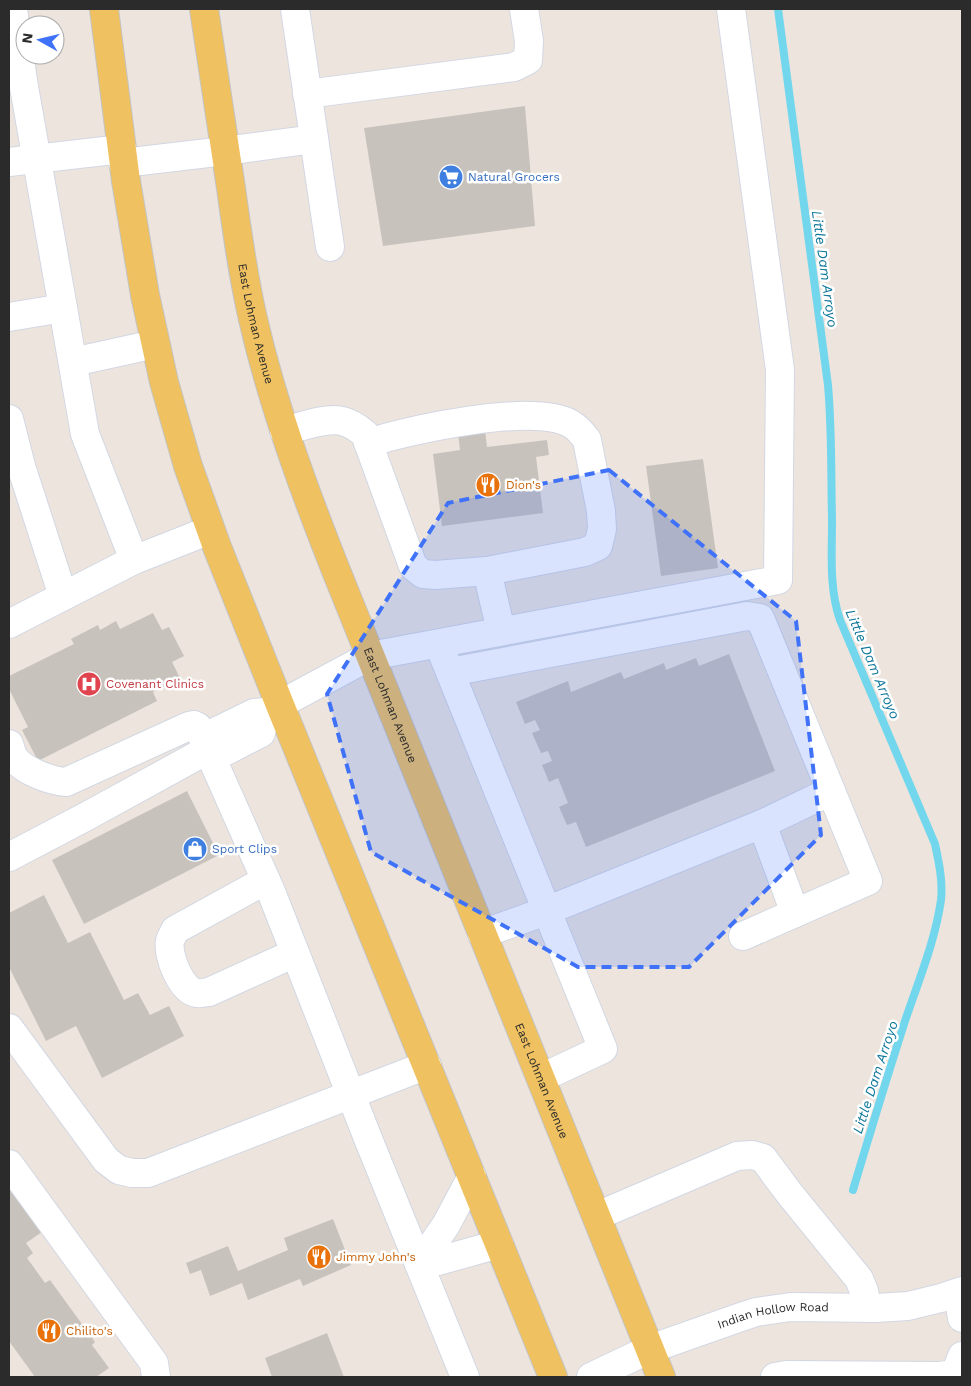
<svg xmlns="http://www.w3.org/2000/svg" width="971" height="1386" font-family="'Work Sans',sans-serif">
<rect width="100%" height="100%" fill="#ede5dd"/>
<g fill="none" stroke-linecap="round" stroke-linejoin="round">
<path stroke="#72d7ed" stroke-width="8" d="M778,9L828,385C832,430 831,475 832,521C832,554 829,588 840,620L935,844C939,863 943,881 941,900C935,942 918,982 905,1021C887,1077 870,1133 853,1190"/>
</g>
<g fill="#c8c2bd">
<path d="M525,106L535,226L383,246L364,128Z"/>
<path d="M485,430L487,447L547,440L549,455L536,457L543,513L442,526L433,454L460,450L458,434Z"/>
<path d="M703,459L718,568L661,576L646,466Z"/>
<path d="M153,613L162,630L169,627L184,656L172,662L180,678L153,692L157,701L38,761L22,730L28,727L9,689V676L74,644L71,639L98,625L100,630L116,621L120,629Z"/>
<path d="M729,654L775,771L586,847L576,822L567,825L559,807L568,803L558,778L549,782L542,765L552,761L548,751L541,753L532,733L540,730L535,720L525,724L516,702L568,681L571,692L621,672L624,679L664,663L666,670L696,658L699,666Z"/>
<path d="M187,791L219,855L84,924L52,860Z"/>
<path d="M44,895L68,943L90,932L124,1000L138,993L150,1015L169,1006L184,1036L102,1078L76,1026L46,1041L9,967V913Z"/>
<path d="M9,1187L42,1232L26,1243L33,1253L27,1258L45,1283L50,1280L95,1342L92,1345L109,1368L96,1377H35L9,1341Z"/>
<path d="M333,1219L351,1265L303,1286L300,1279L248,1300L242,1283L210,1296L201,1270L190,1274L186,1263L228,1246L238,1271L288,1250L284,1238Z"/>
<path d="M327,1333L344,1377H272L265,1358Z"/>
</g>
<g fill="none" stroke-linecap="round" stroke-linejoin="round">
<defs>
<g id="minor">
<path d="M295,9L330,247"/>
<path d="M307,94L514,67L528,60L529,41L524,9"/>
<path d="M9,162L122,149"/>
<path d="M123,163L225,151L314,139"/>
<path d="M9,317L63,308L23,81L13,9"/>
<path d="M73,362L155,344"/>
<path d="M9,419L21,466L63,596"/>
<path d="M284,431C300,427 326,417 342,421C351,423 358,428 365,434L413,566L423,574L435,575L487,571L501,631"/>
<path d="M368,443C410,430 533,402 571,424C578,428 582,433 587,440L601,511L602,529L598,546L585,552L487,571"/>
<path d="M134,560L210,530"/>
<path d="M9,624L134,560L85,434L63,308"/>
<path d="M443,655L603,1049L541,1078"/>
<path d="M450,672L747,616L760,618L868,881L743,936"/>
<path d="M9,744C11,749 12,756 15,759C24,771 51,781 66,782L189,726L194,725L198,727L272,894L369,1141L465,1377"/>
<path d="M209,749L215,732L254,713L266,712L370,656L778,580L780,370L731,9"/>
<path d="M9,857L87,816L209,749L224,752L261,733L266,712"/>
<path d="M266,880L175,930C174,933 171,937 170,941C167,955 181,991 197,993C201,994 205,992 209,992L295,953"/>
<path d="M795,913L762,824L831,791"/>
<path d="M482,934L546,911L762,824"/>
<path d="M9,1028L106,1160L119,1170L132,1173H148L427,1065"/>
<path d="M9,1164L154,1363L156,1377"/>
<path d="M597,1216L737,1156L752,1155L763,1158L789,1193L859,1279L864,1291L867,1308"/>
<path d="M419,1264L446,1225L472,1176"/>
<path d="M419,1264L438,1261L499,1244"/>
<path d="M958,1293L962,1318"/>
<path id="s1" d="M591,1377L650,1349L741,1317L756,1312L790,1307L876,1308L908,1306L941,1298L962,1291"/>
<path d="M775,1377L786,1375L940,1376L955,1374L962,1356"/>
</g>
<g id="major">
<path d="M104,9L126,181L145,295L164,382L188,466L217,547L280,705L553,1377"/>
<path id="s2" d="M204,9C213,69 222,128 231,188C237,232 243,276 253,319C273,406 304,490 337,573L661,1377"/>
</g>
</defs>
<use href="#minor" stroke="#d2d7e3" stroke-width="30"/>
<use href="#major" stroke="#c4c4c4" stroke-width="30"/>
<use href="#minor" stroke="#fff" stroke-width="28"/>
<use href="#major" stroke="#efc160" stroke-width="28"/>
</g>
<path fill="#3f72f8" fill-opacity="0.2" stroke="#3f72f8" stroke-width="4" stroke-dasharray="10 6" stroke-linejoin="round" d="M609,470L796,621L821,835L689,967H578L371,852L327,694L448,503Z"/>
<defs>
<symbol id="supermarket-disc" viewBox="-11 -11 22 22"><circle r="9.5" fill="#3f7fe0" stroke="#fff"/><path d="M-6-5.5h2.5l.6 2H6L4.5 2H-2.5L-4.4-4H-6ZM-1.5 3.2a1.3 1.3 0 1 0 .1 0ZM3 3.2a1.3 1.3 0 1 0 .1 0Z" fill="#fff"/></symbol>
<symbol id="restaurant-disc" viewBox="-11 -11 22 22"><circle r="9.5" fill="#e8710a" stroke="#fff"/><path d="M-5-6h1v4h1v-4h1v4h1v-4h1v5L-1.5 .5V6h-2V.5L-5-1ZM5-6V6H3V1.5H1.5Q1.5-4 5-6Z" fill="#fff"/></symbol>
<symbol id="hospital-disc" viewBox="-11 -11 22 22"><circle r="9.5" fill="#e0444e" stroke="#fff"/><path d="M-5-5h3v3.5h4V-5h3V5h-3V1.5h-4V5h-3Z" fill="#fff"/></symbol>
<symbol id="shop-disc" viewBox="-11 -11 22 22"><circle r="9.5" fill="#3f7fe0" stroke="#fff"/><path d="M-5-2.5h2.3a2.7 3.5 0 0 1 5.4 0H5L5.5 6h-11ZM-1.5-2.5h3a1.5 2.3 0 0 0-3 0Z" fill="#fff"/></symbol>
</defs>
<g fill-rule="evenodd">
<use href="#supermarket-disc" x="437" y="163" width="28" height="28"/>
<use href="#restaurant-disc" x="474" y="471" width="28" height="28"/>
<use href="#hospital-disc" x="75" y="670" width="28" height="28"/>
<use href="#shop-disc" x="181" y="835" width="28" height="28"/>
<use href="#restaurant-disc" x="305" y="1243" width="28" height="28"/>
<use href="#restaurant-disc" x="35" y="1317" width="28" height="28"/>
</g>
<g text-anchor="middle" stroke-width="5" stroke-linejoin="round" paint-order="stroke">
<g font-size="12" fill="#366cbe" stroke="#fff" text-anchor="start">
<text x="468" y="181">Natural Grocers</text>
<text x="212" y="853">Sport Clips</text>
</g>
<g font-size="12" fill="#2b2b2b" stroke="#fff">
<text dy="4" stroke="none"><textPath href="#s2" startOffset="319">East Lohman Avenue</textPath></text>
<text dy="4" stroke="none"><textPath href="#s2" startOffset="724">East Lohman Avenue</textPath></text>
<text dy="4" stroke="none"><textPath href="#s2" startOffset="1129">East Lohman Avenue</textPath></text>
<text dy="4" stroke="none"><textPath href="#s1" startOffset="194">Indian Hollow Road</textPath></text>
</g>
<g font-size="12" fill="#c56008" stroke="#fff" text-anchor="start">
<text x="506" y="489">Dion's</text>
<text x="336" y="1261">Jimmy John's</text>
<text x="66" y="1335">Chilito's</text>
</g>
<g font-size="12" fill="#be3a42" stroke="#fff" text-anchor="start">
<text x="106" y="688">Covenant Clinics</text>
</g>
<g font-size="14" font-style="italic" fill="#0f779b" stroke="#fff">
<text transform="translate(825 269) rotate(82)" y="5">Little Dam Arroyo</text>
<text transform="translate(873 664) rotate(67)" y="5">Little Dam Arroyo</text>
<text transform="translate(875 1077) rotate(-72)" y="5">Little Dam Arroyo</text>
</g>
</g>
<rect width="971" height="1386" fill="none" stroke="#2b2b2b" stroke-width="20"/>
<g transform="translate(40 40) rotate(278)"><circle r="24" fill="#ffffff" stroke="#aaaaaa"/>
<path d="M0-4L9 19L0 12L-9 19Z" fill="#3f72f8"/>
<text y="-8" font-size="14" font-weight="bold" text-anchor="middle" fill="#2b2b2b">N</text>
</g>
</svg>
